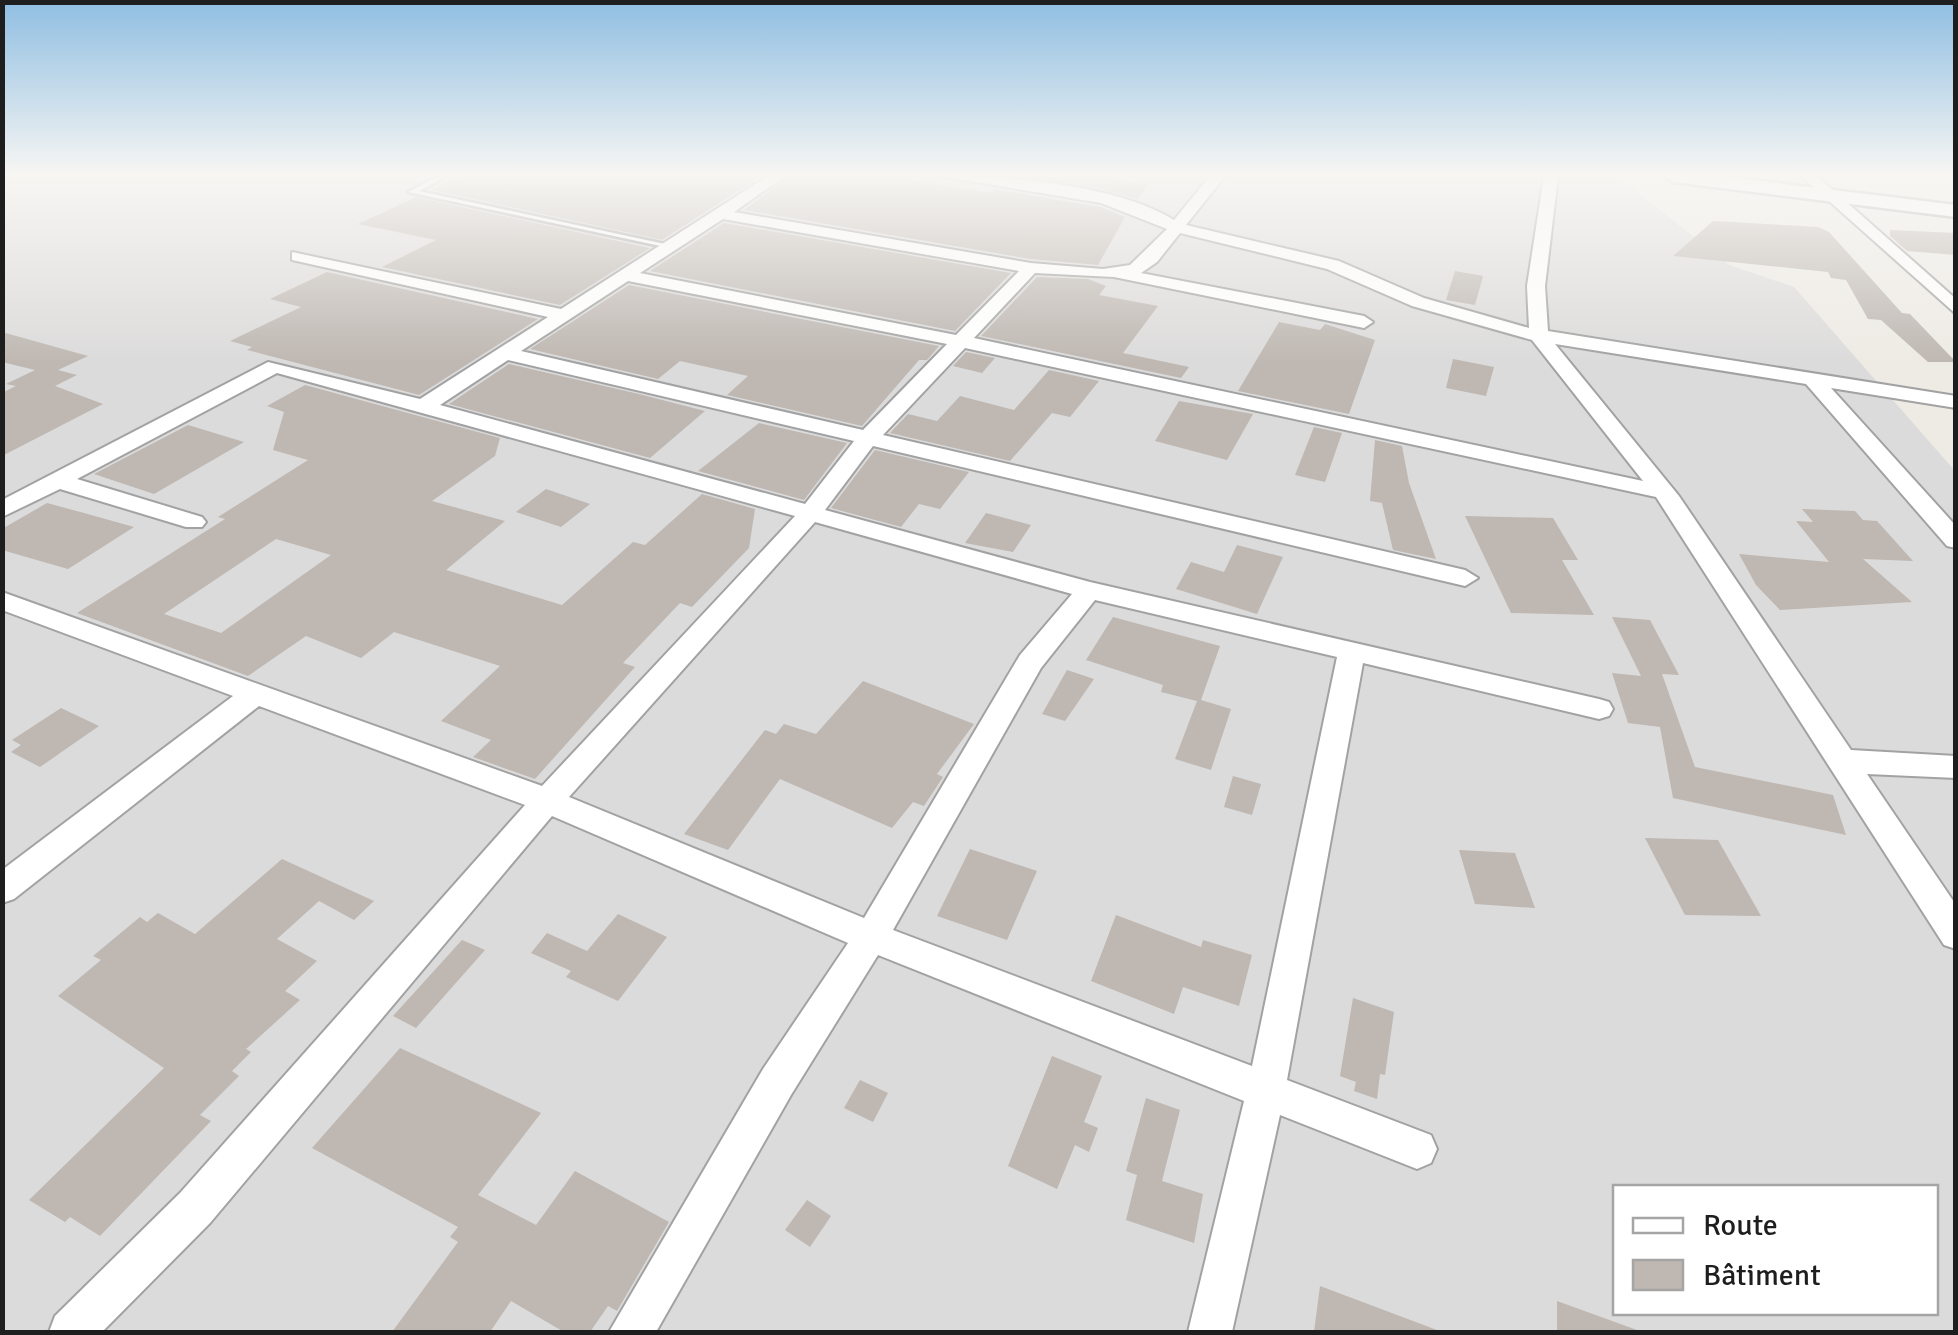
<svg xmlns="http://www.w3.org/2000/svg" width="1958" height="1335" font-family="Signika,sans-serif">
<rect width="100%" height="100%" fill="#eeebe5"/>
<path fill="#dcdbdb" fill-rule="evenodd" d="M3,176H1617L1729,265L1794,287L1955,471V1332H3ZM1616,1188H1936V1312H1616Z"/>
<g fill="#beb7b2" fill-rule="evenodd">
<path d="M461,176H761L662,240L432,190Z"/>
<path d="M789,176H917L911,181L993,193V189L1100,207L1125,217L1098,265L1031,259L744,210Z"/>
<path d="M1023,176H1119L1115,180L1148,185L1138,199L1093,187Z"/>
<path d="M416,197L650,248L560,305L382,267L436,240L358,224Z"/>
<path d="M1713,221L1818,227L1829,232L1902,313L1910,314L1956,362H1928L1881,320L1868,319L1846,280L1831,278L1828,272L1673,256Z"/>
<path d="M724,223L1011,273L955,331L650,271Z"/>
<path d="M1890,230L1956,233V255L1907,251L1890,236Z"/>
<path d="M1455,271L1483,276L1475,305L1446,300Z"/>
<path d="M327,272L538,319L419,395L247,350L252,347L230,341L301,307L270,299Z"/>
<path d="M1037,277L1088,279L1106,286L1099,295L1158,306L1123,353L1189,367L1181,378L981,336Z"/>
<path d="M629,285L939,346L927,360H919L862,426L727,395L748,376L680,361L658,379L530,349Z"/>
<path d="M1279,322L1320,330L1325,324L1375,340L1349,414L1238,391Z"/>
<path d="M2,332L88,356L58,370L77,375L55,386L103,404L2,456V393L16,386L6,384L35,370L2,362Z"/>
<path d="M966,352L995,358L982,373L953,366Z"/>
<path d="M1453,359L1494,367L1486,396L1446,388Z"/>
<path d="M509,364L639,394L705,411L650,458L449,404Z"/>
<path d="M1049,370L1099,381L1070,417L1052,413L1010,461L890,433L908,414L937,421L960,396L1014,410Z"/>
<path d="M305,385L500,438L495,456L432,501L505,521L446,570L562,605L633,542L645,545L702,494L755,509L749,548L692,607L680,603L623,663L635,667L535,779L473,757L491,740L441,721L500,666L394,632L361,658L306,636L248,676L77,613L225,519L218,517L308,460L273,450L284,412L267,406ZM276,539L331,555L221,633L164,614Z"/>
<path d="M1179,401L1253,414L1227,460L1155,441Z"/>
<path d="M759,423L847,443L804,500L698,471Z"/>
<path d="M188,425L244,442L154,494L94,474Z"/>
<path d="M1314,427L1342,433L1325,482L1295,475Z"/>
<path d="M1375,440L1402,446L1409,483L1436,559L1393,550L1382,503L1370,501Z"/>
<path d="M875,450L969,472L940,509L919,504L901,527L831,508Z"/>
<path d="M546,489L590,504L561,527L516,512Z"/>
<path d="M47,503L84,513L134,527L68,569L2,550V529Z"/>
<path d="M1802,509L1855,511L1863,520L1877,521L1913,561L1863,559L1912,602L1780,610L1756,585L1739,554L1829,562L1796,521L1813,522Z"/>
<path d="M986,513L1031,525L1013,552L965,543Z"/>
<path d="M1465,516L1553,518L1578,560H1562L1594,615L1511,613Z"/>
<path d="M1237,545L1283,557L1257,614L1176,589L1191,562L1224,572Z"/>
<path d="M1113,617L1220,646L1201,700L1231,709L1211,770L1175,759L1197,701L1161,692L1163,685L1086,660Z"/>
<path d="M1612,617L1650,620L1679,675L1662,674L1695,767L1833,795L1846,835L1673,798L1660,727L1628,723L1612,673L1641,676Z"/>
<path d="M1067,670L1094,679L1065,721L1042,714Z"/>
<path d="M863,681L974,724L937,774L943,777L924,806L913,802L892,828L780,779L728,850L684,834L765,730L776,734L784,724L816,734Z"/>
<path d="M61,708L99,726L40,767L11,752L21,745L12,740Z"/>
<path d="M1233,776L1261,784L1252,815L1224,807Z"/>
<path d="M1645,838L1718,840L1761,916L1685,915Z"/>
<path d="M970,849L1037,871L1007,940L937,916Z"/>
<path d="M1459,850L1515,853L1535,908L1475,904Z"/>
<path d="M282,859L374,901L354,920L319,901L277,939L317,961L285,991L300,1000L246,1049L251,1052L232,1071L239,1076L200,1115L211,1121L100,1236L70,1217L65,1222L29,1200L164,1068L58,996L101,960L93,956L140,917L147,922L158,913L195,934Z"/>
<path d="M618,914L667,937L618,1001L566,977L571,971L531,953L547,933L587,951Z"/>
<path d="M1116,915L1201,947L1203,940L1252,955L1239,1006L1183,987L1174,1014L1091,981Z"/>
<path d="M462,940L485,950L416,1028L393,1016Z"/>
<path d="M1353,998L1394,1012L1385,1075L1380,1074L1377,1099L1354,1091L1356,1082L1340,1076Z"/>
<path d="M400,1048L541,1113L478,1195L536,1225L575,1171L669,1222L617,1311L608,1306L590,1332H564L511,1301L490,1332H392L458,1242L450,1237L458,1227L312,1148Z"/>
<path d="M1052,1056L1102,1076L1084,1122L1098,1128L1089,1152L1075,1145L1057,1189L1008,1166Z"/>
<path d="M860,1080L888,1093L873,1122L844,1108Z"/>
<path d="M1146,1098L1180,1110L1162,1181L1203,1194L1194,1243L1126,1220L1137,1175L1126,1171Z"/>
<path d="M807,1200L831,1216L810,1247L785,1230Z"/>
<path d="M1320,1286L1437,1330V1332H1314Z"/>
<path d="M1557,1301L1637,1330V1332H1557Z"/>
</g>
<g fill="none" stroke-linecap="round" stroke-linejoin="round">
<defs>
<path id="service" d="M438,176H447L419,191L674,246L670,248L408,192Z"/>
<g id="minor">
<path d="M768,176H785L734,212L1031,263L1103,269L1130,265L1167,229L1101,203L940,176C1008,176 1116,184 1174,220L1210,176H1225L1186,225L1339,261L1424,298L1529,328L1527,286L1544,176H1558L1545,286L1548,331L1956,396V408L1831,388L1956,526V548L1947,546L1806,384L1555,344L1679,496L1851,750L1956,756V778L1867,774L1956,905V949L1944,945L1656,497L965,348L883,435L1465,570L1478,578L1465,586L873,446L825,510L1090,582L1599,699L1609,702L1613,709L1609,716L1599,719L1363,663L1287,1080L1431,1135L1437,1149L1431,1163L1417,1169L1280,1115L1232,1332H1188L1244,1101L878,955L791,1095L656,1332H609L763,1069L848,943L552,816L210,1223L102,1332H49L55,1316L180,1193L525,805L259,706L14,899L2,903V870L233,696L2,610V592L542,786L795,516L277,373L77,479L202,517L206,522L202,527H186L60,489L2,517V500L268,362L420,399L548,317L292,260V252L561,309ZM723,219L1019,271L956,335L640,273ZM1180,233L1327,269L1412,306L1532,340L1643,481L974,338L1035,273L1114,277L1364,328L1373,322L1364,316L1141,273L1157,262ZM628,281L947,344L863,430L521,351ZM508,360L854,441L805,504L440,405ZM815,522L1072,594L1020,655L864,918L569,797ZM1095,600L1337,657L1252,1066L893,930L1041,668Z"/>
<path d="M1801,176H1817L1956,299V314Z"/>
<path d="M1947,176H1956V181Z"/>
</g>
<path id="tertiary" d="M1664,176H1720L1956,205V217L1673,182Z"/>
</defs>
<use href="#service" stroke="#a2a2a2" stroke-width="5"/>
<use href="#minor" stroke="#a2a2a2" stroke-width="4"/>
<use href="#tertiary" stroke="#a2a2a2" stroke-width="5"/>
<use href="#service" fill="#fff" fill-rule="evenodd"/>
<use href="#minor" fill="#fff" fill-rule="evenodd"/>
<use href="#tertiary" fill="#fff" fill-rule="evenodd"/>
</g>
<linearGradient id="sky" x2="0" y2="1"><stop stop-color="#8fbee2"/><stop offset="0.48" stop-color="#f7f6f3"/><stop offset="1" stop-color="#f7f6f3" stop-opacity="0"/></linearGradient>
<rect width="1958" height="363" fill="url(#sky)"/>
<rect width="1958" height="1335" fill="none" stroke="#1e1e1e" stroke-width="10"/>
<rect x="1613" y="1185" width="325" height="130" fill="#ffffff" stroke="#a5a5a5" stroke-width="2.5"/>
<rect x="1633" y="1218" width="50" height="15" fill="#ffffff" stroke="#a5a5a5" stroke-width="2.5"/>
<text x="1703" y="1235" font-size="30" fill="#1e1e1e">Route</text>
<rect x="1633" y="1260" width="50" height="30" fill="#beb7b2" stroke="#a5a5a5" stroke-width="2.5"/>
<text x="1703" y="1285" font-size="30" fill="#1e1e1e">Bâtiment</text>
</svg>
